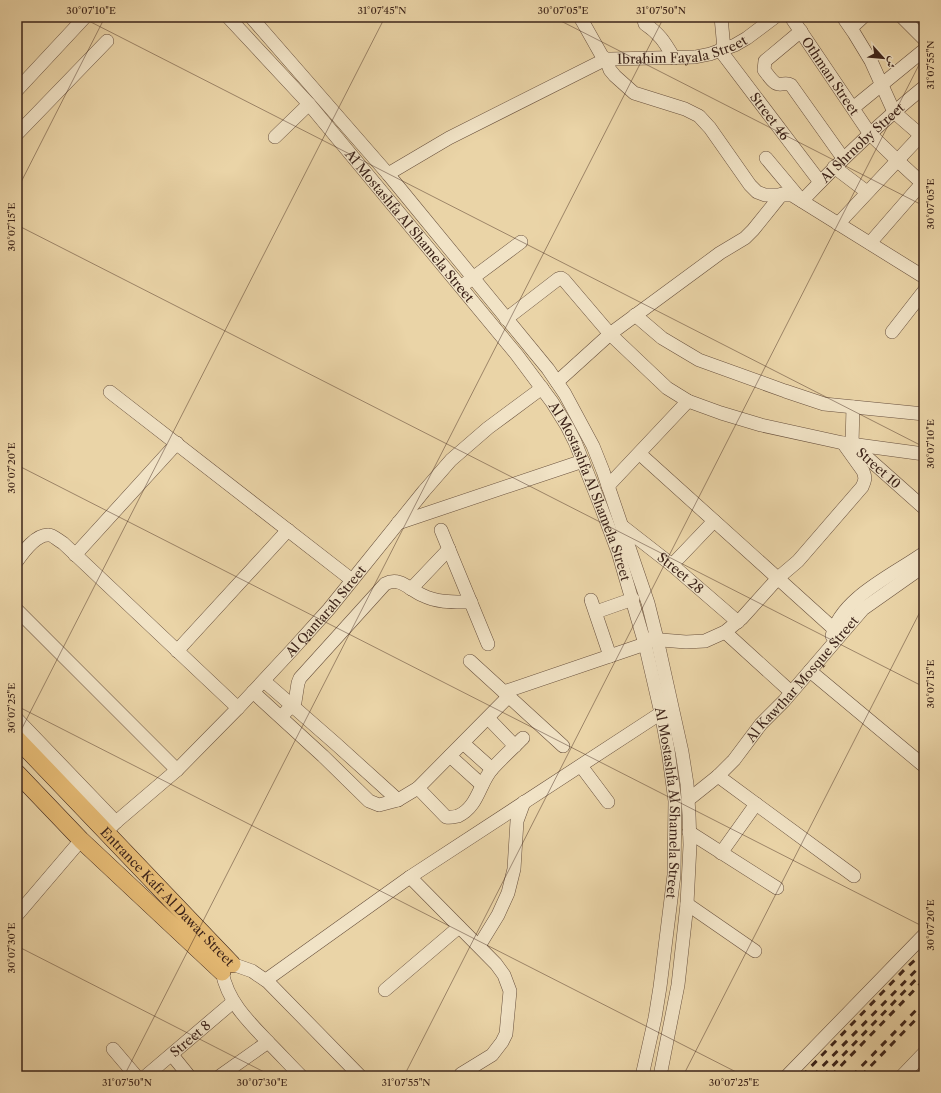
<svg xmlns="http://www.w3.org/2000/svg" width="941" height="1093" font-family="'Libre Caslon Text',Amiri,serif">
<rect width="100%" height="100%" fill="#ead4a7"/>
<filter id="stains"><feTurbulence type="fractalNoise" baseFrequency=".005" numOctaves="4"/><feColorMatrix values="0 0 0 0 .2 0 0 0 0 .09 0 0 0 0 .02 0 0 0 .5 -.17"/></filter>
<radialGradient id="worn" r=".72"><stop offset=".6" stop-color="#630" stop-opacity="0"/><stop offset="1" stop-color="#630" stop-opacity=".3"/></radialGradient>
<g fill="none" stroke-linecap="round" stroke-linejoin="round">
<defs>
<g id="minor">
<path id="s1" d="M228,17L309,104L517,355L552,402L567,426L575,442L601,507L618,552L645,644L661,713L668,750L675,801L674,875L660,987L655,1018L642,1076"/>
<path d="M251,17L388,174L548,369L565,394L593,446L603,471L648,603L657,639L682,752L687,784L689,815L690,845L687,904L678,985L660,1076"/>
<path id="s2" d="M580,17L602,56L606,59H611L695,57L710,54L735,45L747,38L775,17"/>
<path d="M643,17L645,24C660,34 665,43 674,58"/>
<path d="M721,17L724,49"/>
<path id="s3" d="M791,17L870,134L897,160L924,185"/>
<path d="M843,17L854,33L871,61L894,112L924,138"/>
<path d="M902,17L924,39"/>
<path d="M851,28L863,17"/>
<path d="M801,31L765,61L764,70C768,75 773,83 778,84C783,85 786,82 791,85L843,158"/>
<path id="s4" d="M720,50L820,182"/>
<path d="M17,90L85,17"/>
<path d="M853,108L924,50"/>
<path d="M17,134L107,41"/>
<path d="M275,137L309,104"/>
<path id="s5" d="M766,158L802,201C841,160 881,122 924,87"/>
<path d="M834,167L867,192"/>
<path d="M388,174L449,138L606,59L610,70L615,76L634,93L685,109L699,116L710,128L750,185L757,192L765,195H792L924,277"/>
<path d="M838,224L924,132"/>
<path d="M870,243L924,181"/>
<path d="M466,283L521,242"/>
<path d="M635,315L662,338L699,360L785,391L824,404L924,414"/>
<path d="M506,319L558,279L561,278L564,280L610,334L667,388L688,401L721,413L761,425L843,443L924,454"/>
<path d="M892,332L924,291"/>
<path d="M557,382L610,334L720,253L745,238L753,230L782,194"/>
<path d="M110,392L352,580"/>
<path id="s6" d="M853,407L852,444L924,508"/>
<path d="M640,454L834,629"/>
<path d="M608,486L688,401"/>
<path d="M398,523L583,461"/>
<path id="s7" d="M622,526L672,565L738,622"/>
<path d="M441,530L488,644"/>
<path d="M75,555L177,443"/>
<path d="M17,561C24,551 36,534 49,535C53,535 59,541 63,543L238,708"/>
<path d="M672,565L714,521"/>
<path d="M411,589L449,549"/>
<path d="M591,600L610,656"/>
<path d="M17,610L177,770"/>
<path d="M596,612L633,599"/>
<path d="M725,632L791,692"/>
<path d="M832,636C840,598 895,574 924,553"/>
<path d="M649,639L686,642L705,641L725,632L742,618L778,578L798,561L862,487C865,481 866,478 863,471L843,443"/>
<path d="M177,651L288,530"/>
<path d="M470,661L563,746"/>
<path d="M810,671L924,766"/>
<path d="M264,681L336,744L398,800"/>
<path d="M253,692L323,756L369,801L379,805L398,800L418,788L509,696"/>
<path d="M504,692L645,644"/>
<path d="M281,717L295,702L298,683L300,678L385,584C400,576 410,590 422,595C438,603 454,602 471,602"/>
<path d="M488,718L515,746"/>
<path d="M17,719L116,822"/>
<path d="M463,743L492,769"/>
<path d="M450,756L482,785"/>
<path d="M581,766L608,802"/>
<path d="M718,776L854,876"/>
<path d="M418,788L446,817C450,818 453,817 458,816C478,807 479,784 492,769C502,758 513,748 523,738"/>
<path id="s8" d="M688,800L718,776L734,760L761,724L784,701L863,609L924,566"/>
<path id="s9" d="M106,832L116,822L177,770L238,708L292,650L329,609L424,491L451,460L488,428L542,388"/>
<path d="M689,832L777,888"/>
<path d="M721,853L756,804"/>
<path d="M410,877L496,964L504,975L510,991L506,1034L502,1042L492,1055L461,1074"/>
<path d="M687,904L755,951"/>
<path d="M17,915L81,840"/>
<path d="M479,946L498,915L508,893L514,869L517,821L524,802"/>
<path d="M232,964L252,971L268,982L360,1076"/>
<path d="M222,972C228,1002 248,1021 269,1043C280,1054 290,1065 301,1076"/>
<path d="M266,980L410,877L661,713"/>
<path d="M385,990L459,927"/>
<path d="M113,1049L136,1076"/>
<path d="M172,1055L189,1076"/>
<path id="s10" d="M146,1076L233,1002"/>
<path d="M220,1076L268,1042"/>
<path d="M787,1076L924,935"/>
<path d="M902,1076L924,1053"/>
</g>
<g id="major">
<path id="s11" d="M17,739L232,964"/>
<path d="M17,773L81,840L222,972"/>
</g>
</defs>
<use href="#minor" stroke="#68503d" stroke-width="14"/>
<use href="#major" stroke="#3d241a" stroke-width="18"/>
<use href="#minor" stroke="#f1e3c6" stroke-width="13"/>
<use href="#major" stroke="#e5ba74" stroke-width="17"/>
<g stroke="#3d241a" stroke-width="3" stroke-dasharray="7 7" stroke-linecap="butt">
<path d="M802,1076L905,969L924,952"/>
<path d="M813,1076L924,962"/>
<path d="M823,1076L924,971"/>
<path d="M831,1076L924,980"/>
<path d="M852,1076L924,1002"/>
<path d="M861,1076L924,1011"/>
</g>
</g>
<path fill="none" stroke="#3d241a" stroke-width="1" stroke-opacity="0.45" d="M81,17L924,447M553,17L924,206M17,190L105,17M17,225L924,687M17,465L924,927M17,706L744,1076M17,738L385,17M17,946L272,1076M124,1076L664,17M404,1076L924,55M683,1076L924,604"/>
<g text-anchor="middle" stroke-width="3" stroke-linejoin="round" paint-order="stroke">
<g font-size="13" fill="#3d241a" stroke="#f1e3c6">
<text dy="5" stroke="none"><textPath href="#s2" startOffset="127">Ibrahim Fayala Street</textPath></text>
<text dy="5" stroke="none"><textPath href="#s3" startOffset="71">Othman Street</textPath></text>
<text dy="5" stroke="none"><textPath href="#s4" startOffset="83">Street 46</textPath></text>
<text dy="5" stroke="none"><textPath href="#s5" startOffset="140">Al Shrnoby Street</textPath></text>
<text dy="5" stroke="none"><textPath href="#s1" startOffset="277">Al Mostashfa Al Shamela Street</textPath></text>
<text dy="5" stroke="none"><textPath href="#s6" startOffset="73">Street 10</textPath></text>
<text dy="5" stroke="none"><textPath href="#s1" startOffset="601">Al Mostashfa Al Shamela Street</textPath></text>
<text dy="5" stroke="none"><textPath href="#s7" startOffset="75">Street 28</textPath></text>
<text dy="5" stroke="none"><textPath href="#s9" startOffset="312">Al Qantarah Street</textPath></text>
<text dy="5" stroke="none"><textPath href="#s8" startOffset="167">Al Kawthar Mosque Street</textPath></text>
<text dy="5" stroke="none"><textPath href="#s1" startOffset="925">Al Mostashfa Al Shamela Street</textPath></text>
<text dy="5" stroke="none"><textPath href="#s11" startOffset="218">Entrance Kafr Al Dawar Street</textPath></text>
<text dy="5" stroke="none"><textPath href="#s10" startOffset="58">Street 8</textPath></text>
</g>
</g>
<rect width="941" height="1093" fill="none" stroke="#ead4a7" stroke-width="44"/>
<g transform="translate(883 58) rotate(117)" stroke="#f1e3c6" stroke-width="3" paint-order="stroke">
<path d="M0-3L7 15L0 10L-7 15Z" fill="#3d241a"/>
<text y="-6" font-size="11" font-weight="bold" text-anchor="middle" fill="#3d241a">ش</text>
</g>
<rect x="22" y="22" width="897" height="1049" fill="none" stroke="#3d241a" stroke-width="1.5"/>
<g font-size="10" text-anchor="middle" fill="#3d241a">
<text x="91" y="14">30°07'10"E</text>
<text x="382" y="14">31°07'45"N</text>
<text x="563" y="14">30°07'05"E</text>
<text x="661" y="14">31°07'50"N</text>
<text transform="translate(930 65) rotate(-90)" y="4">31°07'55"N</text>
<text transform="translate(930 204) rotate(-90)" y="4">30°07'05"E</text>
<text transform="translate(11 227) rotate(-90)" y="4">30°07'15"E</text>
<text transform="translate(930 444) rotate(-90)" y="4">30°07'10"E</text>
<text transform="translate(11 468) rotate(-90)" y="4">30°07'20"E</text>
<text transform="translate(930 684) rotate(-90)" y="4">30°07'15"E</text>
<text transform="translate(11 708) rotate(-90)" y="4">30°07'25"E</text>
<text transform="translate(930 925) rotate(-90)" y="4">30°07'20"E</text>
<text transform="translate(11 948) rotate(-90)" y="4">30°07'30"E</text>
<text x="127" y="1086">31°07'50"N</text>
<text x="262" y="1086">30°07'30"E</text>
<text x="406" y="1086">31°07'55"N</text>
<text x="734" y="1086">30°07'25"E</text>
</g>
<rect width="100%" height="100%" filter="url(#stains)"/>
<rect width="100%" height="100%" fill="url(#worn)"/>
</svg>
